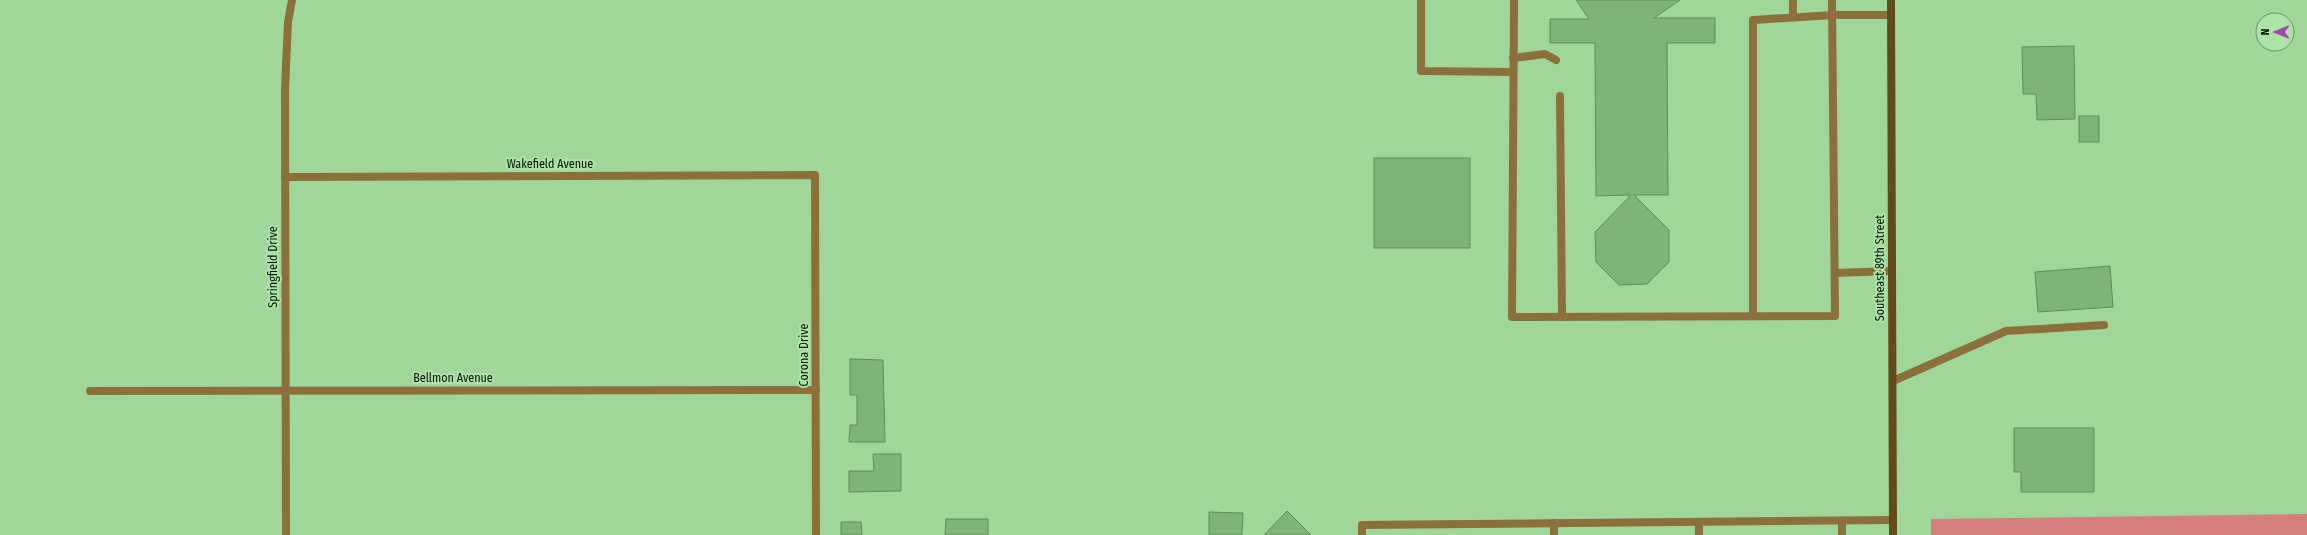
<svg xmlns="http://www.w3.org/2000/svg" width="2307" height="535" font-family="'Fira Sans Condensed',sans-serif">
<rect width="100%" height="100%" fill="#a1d69a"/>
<path fill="#d67e7d" d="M2307,514V535H1931V519Z"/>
<g fill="#80b379" stroke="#5c8d55">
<path d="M1576,0H1680L1654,18H1715V43H1667L1668,195H1634L1669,230V262L1647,284L1619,285L1596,262L1595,232L1631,195L1596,196L1595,43H1550V19H1589Z"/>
<path d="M2074,46L2075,119L2037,120L2036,94H2023L2022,47Z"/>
<rect x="2079" y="116" width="20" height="26"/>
<rect x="1374" y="158" width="96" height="90"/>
<path d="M2110,266L2113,307L2038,312L2035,272Z"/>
<path d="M850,359L883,360L885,442H849L850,425H857V395H850Z"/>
<path d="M2014,428H2094V492H2021V472H2014Z"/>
<path d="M873,454H901V491L849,492V471H874Z"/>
<path d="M1287,511L1311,535H1264Z"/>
<path d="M1209,512L1243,513L1242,535H1209Z"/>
<path d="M946,519H988V535H945Z"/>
<path d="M841,522H861L862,535H841Z"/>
</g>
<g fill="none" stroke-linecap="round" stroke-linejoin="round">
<g stroke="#8c703c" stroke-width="8">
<path d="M1421,0V71L1513,72"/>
<path d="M1514,0L1512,317L1835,316L1832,0"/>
<path d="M1793,0V17"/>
<path d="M1513,58L1545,54L1556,60"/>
<path d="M1560,96L1562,317"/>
<path d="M1835,273L1892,271"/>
<path d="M1753,316V20L1833,15H1891"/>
<path d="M1893,381L2006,331L2104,325"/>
<path d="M1699,522V535"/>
<path d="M1362,535V525L1893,520"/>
<path d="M1554,535V523"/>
<path d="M1842,535V521"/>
</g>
<g stroke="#8c703c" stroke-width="8">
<path d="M285,177L815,175L816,535"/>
<path d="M90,391L816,390"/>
<path d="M286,535L285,89L288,22L292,0"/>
</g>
<path stroke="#624a1b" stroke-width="8" d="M1891,0L1893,535"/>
</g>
<g text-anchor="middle" stroke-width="4" stroke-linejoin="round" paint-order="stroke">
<g font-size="12" fill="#021201" stroke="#aee3a7">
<text x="550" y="168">Wakefield Avenue</text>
<text transform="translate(273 267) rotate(-90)" y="4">Springfield Drive</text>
<text transform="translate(1880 268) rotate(-90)" y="4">Southeast 89th Street</text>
<text transform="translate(804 355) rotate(-90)" y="4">Corona Drive</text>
<text x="453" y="382">Bellmon Avenue</text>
</g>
</g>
<g transform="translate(2275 32) rotate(270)"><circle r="19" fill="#aee3a7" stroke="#698f65"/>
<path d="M0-3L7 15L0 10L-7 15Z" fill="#a348b3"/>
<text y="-6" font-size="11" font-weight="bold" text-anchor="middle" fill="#021201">N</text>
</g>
</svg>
